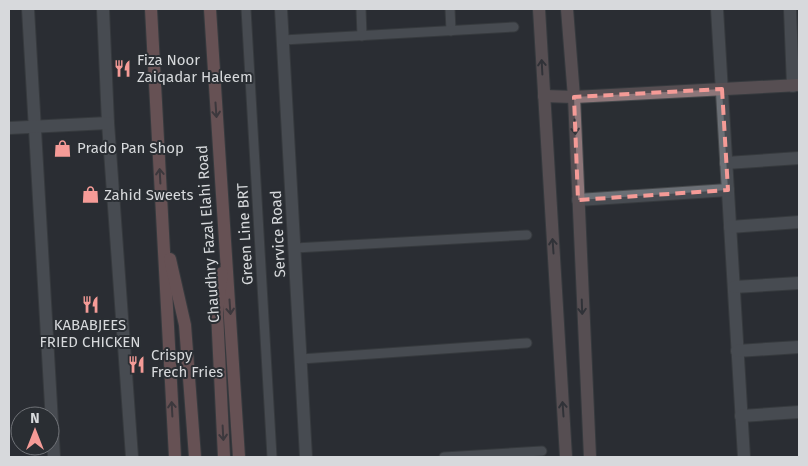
<svg xmlns="http://www.w3.org/2000/svg" width="808" height="466" font-family="'Fira Sans',sans-serif">
<rect width="100%" height="100%" fill="#2a2e33"/>
<g fill="none" stroke-linecap="round" stroke-linejoin="round">
<defs>
<g id="lane">
<path d="M246,9L272,457"/>
<path d="M361,9L362,36"/>
<path d="M450,9L451,31"/>
<path d="M283,40L514,27"/>
<path d="M295,248L527,235"/>
<path d="M301,359L527,343"/>
<path d="M444,457L542,451"/>
</g>
<g id="street">
<path d="M28,9L54,457"/>
<path d="M103,9L108,123L132,457"/>
<path d="M281,9L306,457"/>
<path d="M717,9L744,457"/>
<path d="M790,9L793,86"/>
<path d="M9,128L108,123"/>
<path d="M726,163L799,158"/>
<path d="M578,200L728,190"/>
<path d="M730,227L799,222"/>
<path d="M734,287L799,283"/>
<path d="M737,351L799,347"/>
<path d="M741,416L799,412"/>
</g>
<g id="secondary">
<path d="M539,9L566,457"/>
<path d="M567,9L574,97L590,457"/>
<path d="M544,96L574,97L799,85"/>
</g>
<g id="primary">
<path d="M151,9L175,457"/>
<path d="M210,9L239,457"/>
<path d="M170,259L185,325L195,457"/>
<path d="M222,273L217,312L224,457"/>
</g>
</defs>
<use href="#lane" stroke="#46494c" stroke-width="11"/>
<use href="#street" stroke="#46494c" stroke-width="14"/>
<use href="#secondary" stroke="#46494c" stroke-width="14"/>
<use href="#primary" stroke="#46494c" stroke-width="14"/>
<use href="#lane" stroke="#6b6f75" stroke-width="9"/>
<use href="#street" stroke="#6b6f75" stroke-width="12"/>
<use href="#secondary" stroke="#8d7679" stroke-width="12"/>
<use href="#primary" stroke="#af7c7c" stroke-width="12"/>
</g>
<defs><path id="oneway-shaft" d="M-6 0H5M1.5-3L5.5 0L1.5 3" fill="none" stroke-width="1.6" stroke-linecap="round" stroke-linejoin="round" transform="scale(1.25)"/></defs>
<g stroke="#39393e">
<use href="#oneway-shaft" transform="translate(542 67) rotate(-93)"/>
<use href="#oneway-shaft" transform="translate(575 127) rotate(87)"/>
<use href="#oneway-shaft" transform="translate(553 246) rotate(-94)"/>
<use href="#oneway-shaft" transform="translate(582 307) rotate(88)"/>
<use href="#oneway-shaft" transform="translate(563 409) rotate(-94)"/>
</g>
<g stroke="#524549">
<use href="#oneway-shaft" transform="translate(216 110) rotate(86)"/>
<use href="#oneway-shaft" transform="translate(160 176) rotate(-93)"/>
<use href="#oneway-shaft" transform="translate(230 307) rotate(86)"/>
<use href="#oneway-shaft" transform="translate(172 409) rotate(-93)"/>
<use href="#oneway-shaft" transform="translate(223 433) rotate(87)"/>
</g>
<path d="M0 0H808V466H0ZM722,89L728,190L578,200L574,97Z" fill="#2a2e33" fill-opacity=".55" fill-rule="evenodd"/>
<path fill="none" stroke="#f59b97" stroke-width="4" stroke-dasharray="10 6" stroke-linejoin="round" d="M722,89L728,190L578,200L574,97Z"/>
<defs>
<symbol id="restaurant-bare" viewBox="-9 -9 18 18"><path d="M-5-6h1v4h1v-4h1v4h1v-4h1v5L-1.5 .5V6h-2V.5L-5-1ZM5-6V6H3V1.5H1.5Q1.5-4 5-6Z" fill="#f59b97" stroke="#2a2e33" stroke-width="2.5" paint-order="stroke"/></symbol>
<symbol id="shop-bare" viewBox="-9 -9 18 18"><path d="M-5-2.5h2.3a2.7 3.5 0 0 1 5.4 0H5L5.5 6h-11ZM-1.5-2.5h3a1.5 2.3 0 0 0-3 0Z" fill="#f59b97" stroke="#2a2e33" stroke-width="2.5" paint-order="stroke"/></symbol>
</defs>
<g fill-rule="evenodd">
<use href="#restaurant-bare" x="110" y="56" width="25" height="25"/>
<use href="#shop-bare" x="50" y="136" width="25" height="25"/>
<use href="#shop-bare" x="78" y="182" width="25" height="25"/>
<use href="#restaurant-bare" x="78" y="292" width="25" height="25"/>
<use href="#restaurant-bare" x="124" y="352" width="25" height="25"/>
</g>
<g text-anchor="middle" stroke-width="4" stroke-linejoin="round" paint-order="stroke">
<g font-size="15" fill="#d7d9dc" stroke="#2a2e33" text-anchor="start">
<text x="137" y="65">Fiza Noor<tspan x="137" dy="17">Zaiqadar Haleem</tspan></text>
<text x="77" y="153">Prado Pan Shop</text>
<text x="104" y="200">Zahid Sweets</text>
<text x="90" y="330" text-anchor="middle">KABABJEES<tspan x="90" dy="17">FRIED CHICKEN</tspan></text>
<text x="151" y="360">Crispy<tspan x="151" dy="17">Frech Fries</tspan></text>
</g>
<g font-size="15" fill="#d7d9dc" stroke="#2a2e33">
<text transform="translate(208 234) rotate(-94)" y="5">Chaudhry Fazal Elahi Road</text>
<text transform="translate(245 234) rotate(-93)" y="5">Green Line BRT</text>
<text transform="translate(278 234) rotate(-93)" y="5">Service Road</text>
</g>
</g>
<rect width="808" height="466" fill="none" stroke="#d7d9dc" stroke-width="20"/>
<g transform="translate(35 431)"><circle r="24" fill="#2a2e33" stroke="#6f7277"/>
<path d="M0-4L9 19L0 12L-9 19Z" fill="#f59b97"/>
<text y="-8" font-size="14" font-weight="bold" text-anchor="middle" fill="#d7d9dc">N</text>
</g>
</svg>
